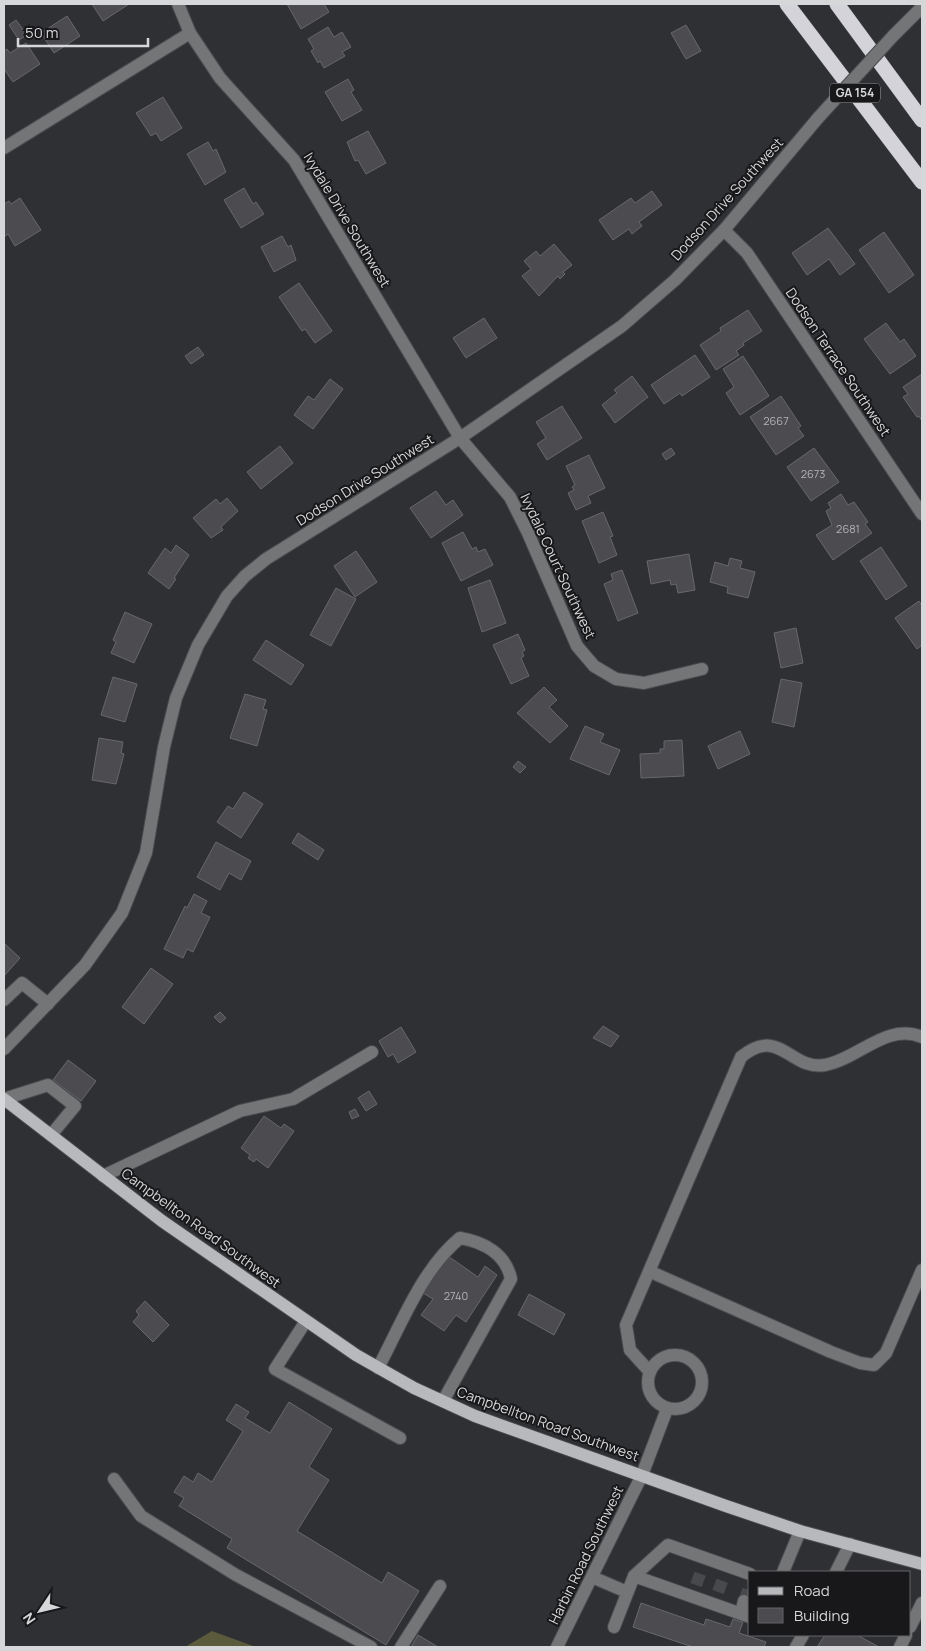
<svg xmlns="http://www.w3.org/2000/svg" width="926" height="1651" font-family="Manrope,sans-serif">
<rect width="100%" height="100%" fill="#2f3034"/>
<path fill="#5c5a3c" d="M212,1631L256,1647H185Z"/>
<g fill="#4c4c50" stroke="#67676c">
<path d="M92,4H129L103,21Z"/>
<path d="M287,4H324L329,12L301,29Z"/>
<path d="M67,16L80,36L54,53L41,33Z"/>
<path d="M16,20L27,35L19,40L9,25Z"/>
<path d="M686,25L701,51L686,59L671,33Z"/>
<path d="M328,27L334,37L342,32L351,47L342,52L345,56L324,68L320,61L318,63L311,51L314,49L308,39Z"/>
<path d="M26,43L40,64L13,82L4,69V51L7,49L10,53Z"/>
<path d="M348,79L354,90L351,92L362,110L342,121L325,92Z"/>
<path d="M163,97L182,128L161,141L156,133L151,136L136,113Z"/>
<path d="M368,131L386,163L366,174L358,160L355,161L347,142Z"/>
<path d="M208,142L213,151L216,149L226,172L205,185L187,154Z"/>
<path d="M244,188L253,204L256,202L264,214L241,228L224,200Z"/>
<path d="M652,191L662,205L639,222L642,226L632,234L629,229L613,240L599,220L631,198L635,203Z"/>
<path d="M20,198L41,230L15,246L8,234L4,237V204L9,201L11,204Z"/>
<path d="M828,228L855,264L840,275L829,259L807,275L792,253Z"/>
<path d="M884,232L914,275L889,293L859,250Z"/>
<path d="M282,236L288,247L291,245L296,260L274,272L261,247Z"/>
<path d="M554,244L572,265L563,272L565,274L560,279L558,276L539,296L522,276L531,269L524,261L536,251L540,256Z"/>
<path d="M299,283L332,331L315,343L305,329L302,331L279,297Z"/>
<path d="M748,310L762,331L743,343L744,345L736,351L739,355L716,370L700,345L721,331L720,328Z"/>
<path d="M484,318L497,338L466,358L453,338Z"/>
<path d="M886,323L900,342L904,339L916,356L890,374L864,339Z"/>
<path d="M198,347L204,355L191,364L185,356Z"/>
<path d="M695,355L710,377L682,396L680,393L664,404L651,385Z"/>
<path d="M743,356L769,396L740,415L726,393L734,387L723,369Z"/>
<path d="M922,374V421L919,416L917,417L903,397L908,394L903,387Z"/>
<path d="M632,376L648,397L615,423L602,405L617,393L614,390Z"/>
<path d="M330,379L343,389L313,429L294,415L308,396L314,400Z"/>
<path d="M781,396L801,426L798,428L804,436L776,455L750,417Z"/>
<path d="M562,406L582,438L547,460L537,444L546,438L536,422Z"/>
<path d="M280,446L293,463L261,489L247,472Z"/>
<path d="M671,448L675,454L666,460L662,454Z"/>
<path d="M814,448L839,482L811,501L787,467Z"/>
<path d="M589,455L605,488L588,496L591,503L576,510L568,493L574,490L572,487L575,485L566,466Z"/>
<path d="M436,491L446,505L453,500L463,515L431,538L410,508Z"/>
<path d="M841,494L848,505L854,502L868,522L865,524L872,533L833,560L816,535L832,525L826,511L831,508L828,503Z"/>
<path d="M227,498L238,511L221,527L223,530L211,538L193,518L216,499L220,504Z"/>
<path d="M603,512L613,536L610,537L617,555L599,563L582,521Z"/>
<path d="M463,532L472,549L476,547L478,552L485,549L493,565L461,581L442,543Z"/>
<path d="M176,545L189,555L174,578L176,579L169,589L148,573L165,548L171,553Z"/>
<path d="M881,547L907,586L886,600L860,561Z"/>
<path d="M356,551L377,582L355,597L334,566Z"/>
<path d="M689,554L695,590L678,593L676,584L671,585L670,580L651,584L647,561Z"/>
<path d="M730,558L742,561L740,568L755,572L748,598L727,593L728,587L710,582L715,562L728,566Z"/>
<path d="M622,570L638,613L618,621L604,584L613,580L611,574Z"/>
<path d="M490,580L506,623L482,632L468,588Z"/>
<path d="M336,588L356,599L331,646L310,635Z"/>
<path d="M919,601L922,606V645L917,649L895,618Z"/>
<path d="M125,612L152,624L134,663L111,653L116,642L113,640Z"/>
<path d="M796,628L803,663L781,668L774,633Z"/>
<path d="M518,634L525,650L522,652L524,656L521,658L529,676L511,684L493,645Z"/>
<path d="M266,640L304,665L291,685L253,660Z"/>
<path d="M113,677L137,684L125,722L101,715Z"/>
<path d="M781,679L802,683L794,727L772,722Z"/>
<path d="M544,687L557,700L549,707L568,726L550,743L517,713Z"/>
<path d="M245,694L266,700L263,709L267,710L257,746L230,738Z"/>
<path d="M585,726L604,734L600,742L620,750L609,775L570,759Z"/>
<path d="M740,731L750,754L718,769L708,746Z"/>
<path d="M99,738L123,742L121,753L124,754L116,784L92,780Z"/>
<path d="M682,740L684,776L641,778L640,754L660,753V749H664V741Z"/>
<path d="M518,761L526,767L520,773L513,767Z"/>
<path d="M244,792L263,804L241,838L217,822L228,806L233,809Z"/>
<path d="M298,833L324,850L318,860L292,843Z"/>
<path d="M216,842L251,861L241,880L229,873L220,890L197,877Z"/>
<path d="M194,894L207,901L201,913L210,917L193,952L187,949L183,958L164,949L185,906L187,908Z"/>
<path d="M4,943L20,958L4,976Z"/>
<path d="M151,968L173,984L144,1024L122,1007Z"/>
<path d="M220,1012L226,1018L220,1023L214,1017Z"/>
<path d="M603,1026L619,1036L611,1047L593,1038Z"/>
<path d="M401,1027L416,1052L398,1063L393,1054L388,1057L379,1041Z"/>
<path d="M68,1060L96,1081L81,1101L53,1080Z"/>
<path d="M369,1091L377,1104L366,1111L358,1098Z"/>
<path d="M355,1109L359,1116L352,1119L349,1112Z"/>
<path d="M264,1116L281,1128L284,1124L294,1131L268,1168L256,1159L254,1162L248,1158L250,1155L241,1148Z"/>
<path d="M448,1256L478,1277L485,1266L497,1275L466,1322L456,1315L444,1331L421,1315L433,1299L423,1293Z"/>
<path d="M529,1294L565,1314L554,1335L518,1315Z"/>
<path d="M145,1301L169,1325L153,1342L133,1322L139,1315L136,1311Z"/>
<path d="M289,1402L332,1429L309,1467L329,1480L297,1531L382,1583L388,1572L419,1591L386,1645L227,1548L232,1539L179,1506L184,1498L174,1492L184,1476L193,1482L198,1473L212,1482L243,1431L226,1420L236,1404L249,1412L245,1418L270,1433Z"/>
<path d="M641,1603L704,1625L706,1619L730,1627L733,1619L743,1622L739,1633L766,1642L764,1647H693L633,1627Z"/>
<path d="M418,1635L438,1647H411Z"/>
<path d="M825,1635H857L879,1647H817Z"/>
</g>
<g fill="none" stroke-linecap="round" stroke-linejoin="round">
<g stroke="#48494d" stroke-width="12" stroke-dasharray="12 6" stroke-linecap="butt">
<path d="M696,1585L702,1569"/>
<path d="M718,1592L724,1576"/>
<path d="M744,1601L750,1585"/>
</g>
<defs>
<g id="minor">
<path d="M178,4L190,33L220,78L294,160L460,438L510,497L528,533L577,646L594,666L616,679L644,683L702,669"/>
<path d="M893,36L922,7"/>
<path d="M4,148L190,33"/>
<path d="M724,230L747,253L922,514"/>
<path d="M4,1000L22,983L48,1004"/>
<path d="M4,1049L85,965L122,913L146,853L164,747L176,698L198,645L227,596L245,576L266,559L460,438L622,326L675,280L724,230L818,118"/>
<path d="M4,1099L48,1085L75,1106L51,1135"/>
<path d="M103,1176L240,1111L293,1099L372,1052"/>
<path d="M651,1272L831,1352L860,1363L874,1365L886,1353L922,1270"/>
<path d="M306,1321L275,1369L400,1438"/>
<circle cx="675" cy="1382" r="27"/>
<path d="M378,1368C401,1325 422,1269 460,1238C484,1242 506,1254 511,1279L443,1401"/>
<path d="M650,1372L630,1350L626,1325L741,1057C780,1025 790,1071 825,1065C858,1059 887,1022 922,1037"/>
<path d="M114,1479L141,1516L236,1575L371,1647"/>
<path d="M783,1572L800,1531"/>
<path d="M836,1572L850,1544"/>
<path d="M634,1576L668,1545L750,1574"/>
<path d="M592,1577L627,1592"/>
<path d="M741,1613L744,1601"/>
<path d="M614,1627L634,1576L750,1617"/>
<path d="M910,1627L922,1603"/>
<path d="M401,1647L440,1586"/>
<path d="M557,1647L642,1475L667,1409"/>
<path d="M796,1647L803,1635"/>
<path d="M900,1647L906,1635"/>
</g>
<path id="major" d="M4,1099L162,1221L356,1355L414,1388L475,1416L726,1506L800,1531L922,1564"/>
<g id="highway">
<path d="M787,4L922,182"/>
<path d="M837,4L922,120"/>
</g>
</defs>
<use href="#minor" stroke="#4a4b4e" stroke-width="14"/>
<use href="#major" stroke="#4a4b4e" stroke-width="14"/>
<use href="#highway" stroke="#4a4b4e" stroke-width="16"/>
<use href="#minor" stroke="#747577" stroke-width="12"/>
<use href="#major" stroke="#b8b9bd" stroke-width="12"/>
<use href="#highway" stroke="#d3d3d9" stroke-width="15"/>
<defs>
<path id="minor-bridge" d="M818,118L893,36"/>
</defs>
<use href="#minor-bridge" stroke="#4a4b4e" stroke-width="14" stroke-linecap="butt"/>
<use href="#minor-bridge" stroke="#747577" stroke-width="12"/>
</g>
<g text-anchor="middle" stroke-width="4" stroke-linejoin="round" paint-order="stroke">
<g font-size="11" fill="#b4b4b7">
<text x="776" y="425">2667</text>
<text x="813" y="478">2673</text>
<text x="848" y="533">2681</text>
<text x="456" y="1300">2740</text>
</g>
<rect fill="#18181a" stroke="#9d9ea0" stroke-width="1" x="830" y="83.5" width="50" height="19" rx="4"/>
<g font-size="12" font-weight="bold" fill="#d6d7d9">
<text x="855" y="97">GA 154</text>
</g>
<g font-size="14" fill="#d6d7d9" stroke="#18181a">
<text transform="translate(727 199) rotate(-48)" y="5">Dodson Drive Southwest</text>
<text transform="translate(347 220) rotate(59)" y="5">Ivydale Drive Southwest</text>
<text transform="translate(838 362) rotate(56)" y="5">Dodson Terrace Southwest</text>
<text transform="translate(365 480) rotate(-32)" y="5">Dodson Drive Southwest</text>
<text transform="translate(558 566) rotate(65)" y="5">Ivydale Court Southwest</text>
<text transform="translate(201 1228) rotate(36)" y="5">Campbellton Road Southwest</text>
<text transform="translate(548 1424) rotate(20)" y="5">Campbellton Road Southwest</text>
<text transform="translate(586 1555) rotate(-64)" y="5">Harbin Road Southwest</text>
</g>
</g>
<rect width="926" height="1651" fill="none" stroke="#d6d7d9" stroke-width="10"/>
<rect x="748" y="1571" width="162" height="65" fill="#18181a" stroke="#646466"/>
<rect x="758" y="1587" width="25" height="8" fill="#b8b9bd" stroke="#646466"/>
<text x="794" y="1596" font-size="15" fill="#d6d7d9">Road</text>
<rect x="758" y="1608" width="25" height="15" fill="#4c4c50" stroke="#646466"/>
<text x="794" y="1621" font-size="15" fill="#d6d7d9">Building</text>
<g transform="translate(40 1611) rotate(235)" stroke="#18181a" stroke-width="4" paint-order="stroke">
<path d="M0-4L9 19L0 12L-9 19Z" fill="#d6d7d9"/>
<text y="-8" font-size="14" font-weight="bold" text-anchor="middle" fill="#d6d7d9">N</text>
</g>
<path d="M18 38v8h130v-8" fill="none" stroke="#d6d7d9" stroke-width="2.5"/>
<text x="25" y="38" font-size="15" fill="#d6d7d9" stroke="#18181a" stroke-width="4" paint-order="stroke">50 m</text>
</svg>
